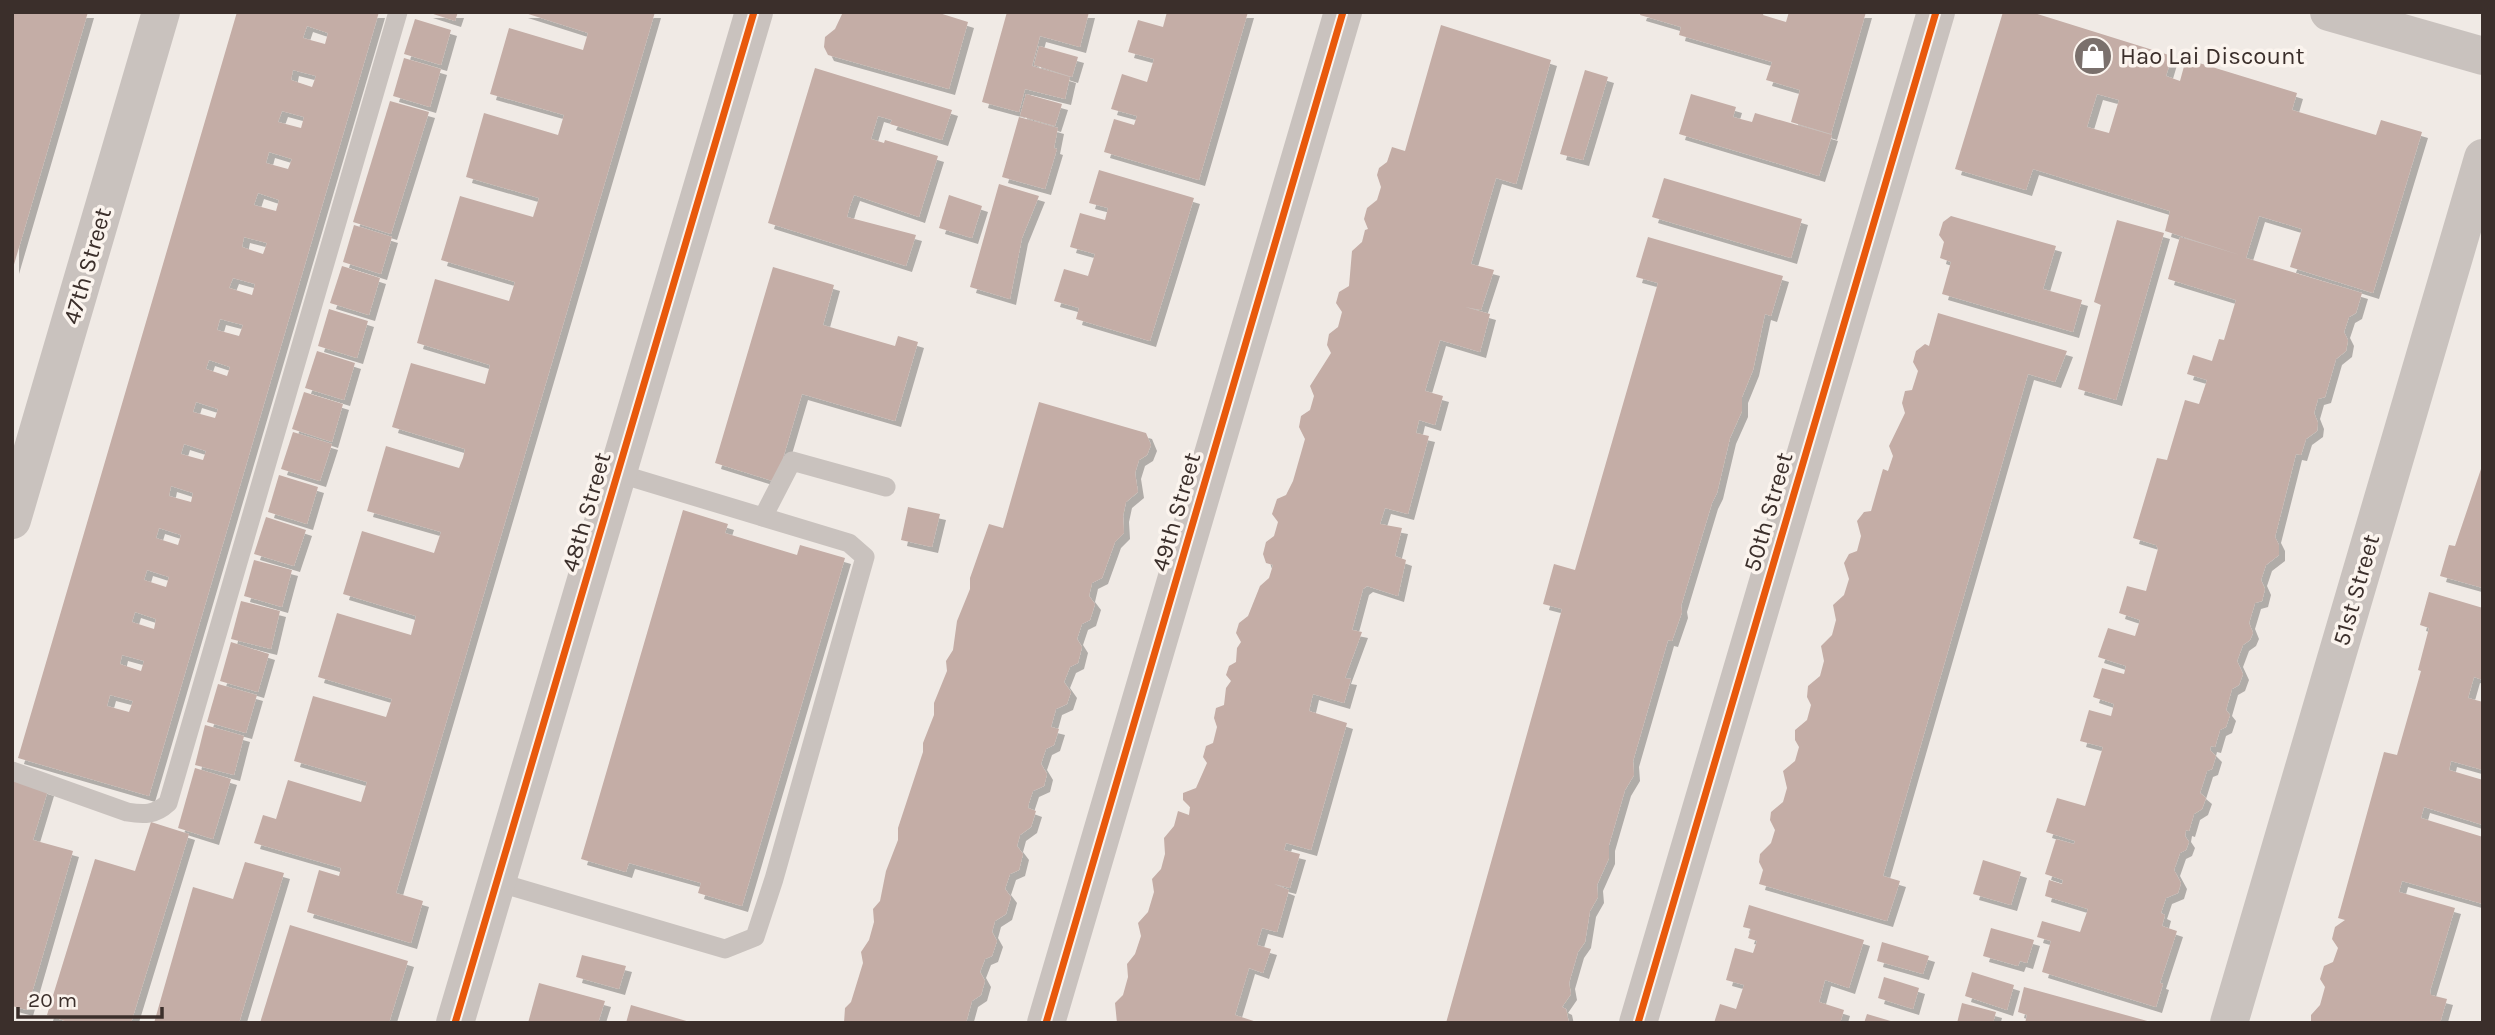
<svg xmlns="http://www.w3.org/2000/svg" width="2495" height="1035" font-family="Karla,sans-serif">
<defs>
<filter id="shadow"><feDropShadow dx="6" dy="6" stdDeviation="0" flood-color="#0004"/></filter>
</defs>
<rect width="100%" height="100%" fill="#f0eae5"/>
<g fill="#c4ada6" fill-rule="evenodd" filter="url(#shadow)">
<path d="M12,12H88L13,268L14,21Z"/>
<path d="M237,12H379L149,796L18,758ZM307,26L328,33L325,44L303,38ZM293,70L316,76L312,87L291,80ZM282,111L304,117L301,128L278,122ZM269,152L292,159L288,169L266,163ZM258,193L279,200L276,211L254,205ZM244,237L267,243L263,254L242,247ZM233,278L255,284L252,295L229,288ZM220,319L243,325L239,336L217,330ZM209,360L230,367L227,376L206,369ZM196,402L218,409L215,418L193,412ZM184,444L206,451L203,460L181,454ZM171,486L193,493L191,502L169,496ZM159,528L181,535L178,545L156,538ZM147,570L169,577L166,587L144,580ZM135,612L156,619L154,629L132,622ZM122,655L144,661L141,671L120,664ZM110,695L133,701L129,712L107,706Z"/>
<path d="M427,12H458L455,21Z"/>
<path d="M522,12H655L396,893L423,901L411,943L307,912L319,870L339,876L341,868L254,843L263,815L276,819L288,780L361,802L367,782L294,761L313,696L386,717L392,699L318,677L337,613L411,635L416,616L343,594L362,531L434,553L441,532L367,511L386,446L459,468L463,458L465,449L392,427L411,363L485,384L490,365L417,343L435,279L509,301L515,282L441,260L460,196L533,217L539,198L466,177L484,113L558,135L564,115L490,94L509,28L583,50L588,33Z"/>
<path d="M843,12H936L968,22L949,89L828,55L824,47L825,37L835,29Z"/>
<path d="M1007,12H1089L1080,47L1040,36L1032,66L1070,77L1065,99L1025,89L1019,112L982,102Z"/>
<path d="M1167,12H1248L1199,180L1104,152L1114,119L1134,125L1137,116L1111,109L1122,74L1147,82L1154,59L1128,52L1138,20L1163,27Z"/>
<path d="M1641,12H1764L1763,15L1786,22L1789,12H1866L1831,134L1791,122L1800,90L1766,80L1772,62L1679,35L1681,27L1640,15Z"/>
<path d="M2003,12H2031L2172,56L2166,76L2180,81L2186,59L2297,93L2292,110L2376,135L2381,120L2422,132L2373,293L2290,267L2302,229L2259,216L2246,258L2362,293L2356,313L2349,317L2344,332L2348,340L2346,351L2336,359L2325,397L2318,399L2314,413L2318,423L2317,431L2306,439L2301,455L2296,454L2275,537L2279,545V555L2266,565L2261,580L2265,589L2262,601L2255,603L2249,623L2253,633L2250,640L2243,645L2237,661L2243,674L2239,685L2232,689L2226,710L2230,715L2226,727L2220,730L2215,747L2211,746L2210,750L2216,756L2212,769L2207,771L2200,793L2206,798L2202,809L2194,814L2189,831L2186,830L2185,836L2189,842L2186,850L2180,853L2174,870L2181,883L2178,893L2166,898L2161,913L2165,915L2162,926L2177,931L2160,983L2163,984L2156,1007L2042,972L2051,941L2037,937L2042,921L2080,932L2088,909L2045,896L2049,880L2062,884L2063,880L2045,874L2056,839L2074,844L2075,841L2046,832L2057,798L2085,806L2103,747L2080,741L2089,710L2111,716L2114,704L2093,697L2102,668L2124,674L2126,666L2098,657L2108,628L2135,636L2140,620L2119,613L2127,586L2146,591L2158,549L2156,545L2133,538L2157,458L2167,460L2185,400L2199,404L2207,380L2187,374L2193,355L2212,361L2219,339L2224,340L2236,300L2168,279L2180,237L2240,255L2165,231L2170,211L2033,169L2026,190L1955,169ZM2097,94L2119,100L2109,133L2087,127Z"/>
<path d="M415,19L451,30L441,65L404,54Z"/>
<path d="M1441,25L1551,60L1516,184L1496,178L1471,264L1494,270L1481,310L1465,307L1490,314L1480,352L1440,340L1425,391L1443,396L1435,425L1419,420L1416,433L1429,436L1408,514L1385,508L1380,524L1402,528L1395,556L1406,560L1398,596L1367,586L1363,589L1352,630L1362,632L1345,678L1351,679L1344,703L1313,694L1309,711L1347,723L1311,850L1286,843L1284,850L1300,854L1290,888L1274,884L1289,890L1277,932L1262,928L1257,945L1271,949L1263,973L1249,968L1235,1015L1260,1023H1117L1115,1003L1123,995L1128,977L1127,964L1135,954L1141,936L1138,923L1148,912L1154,892L1152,879L1161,869L1165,854L1164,838L1174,826L1178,811L1189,815L1190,807L1183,800V793L1196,788L1207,763L1203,757L1206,746L1213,743L1217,727L1214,718L1216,708L1224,705L1226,688L1231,681L1226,675L1229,666L1236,662L1237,648L1241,642L1236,633L1239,623L1248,616L1260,586L1269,578L1273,565L1266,563L1263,554L1266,542L1274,536L1278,522L1272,514L1277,499L1286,495L1293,481L1305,439L1299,427L1301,416L1310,410L1314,396L1310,386L1331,353L1327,345L1329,334L1338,327L1342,312L1336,303L1339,292L1349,286L1352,251L1362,242L1365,230L1368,229L1364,219L1367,208L1377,200L1381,187L1377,175L1379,168L1387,162L1392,147L1405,151Z"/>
<path d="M1039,46L1078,57L1072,77L1034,65Z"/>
<path d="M404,58L441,69L430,107L393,96Z"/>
<path d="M815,68L952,110L942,140L890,124L892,120L878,116L871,139L884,143L885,140L938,156L919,217L854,195L850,206L847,217L916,235L906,266L768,223Z"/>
<path d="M1585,70L1608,77L1583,160L1560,154Z"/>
<path d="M1026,94L1062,104L1055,126L1020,116Z"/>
<path d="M1691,94L1736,107L1733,117L1752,122L1755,113L1832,135L1819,176L1679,134Z"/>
<path d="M390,101L429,112L391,234L353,222Z"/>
<path d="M1019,117L1058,128L1054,148L1057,149L1045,189L1002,177Z"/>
<path d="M1099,170L1194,198L1150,341L1076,319L1079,308L1054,301L1064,269L1088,276L1095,254L1070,247L1080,213L1105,220L1108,208L1089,203Z"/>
<path d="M1664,178L1802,219L1791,258L1652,217Z"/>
<path d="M999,184L1039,196L1022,238L1010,299L970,287Z"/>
<path d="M949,195L982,206L972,238L939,228Z"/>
<path d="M1951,216L2056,246L2043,289L2082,300L2073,332L1942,294L1951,262L1940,258L1944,242L1939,235L1943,222Z"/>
<path d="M2117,220L2164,233L2116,400L2078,389L2101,305L2094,302Z"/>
<path d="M354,225L392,237L381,274L343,262Z"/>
<path d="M1648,237L1783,276L1771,316L1765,314L1753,370L1742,397V411L1730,438L1717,493L1712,503L1681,606L1682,612L1672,641L1668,640L1633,761L1634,775L1625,790L1609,845V858L1597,885L1598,897L1590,911L1585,942L1578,952L1569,983L1571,994L1562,1007L1566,1009L1569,1023H1446L1562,609L1543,604L1554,564L1575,570L1658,283L1636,277Z"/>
<path d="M342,266L380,278L369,315L330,303Z"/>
<path d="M773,267L834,285L823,325L895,346L898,336L918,342L895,421L802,394L776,482L715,463Z"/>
<path d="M329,309L368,321L357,358L318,346Z"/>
<path d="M1938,313L2067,351L2055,382L2028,374L1883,876L1900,881L1887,921L1759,884L1763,870L1759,862L1760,854L1771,843L1775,830L1770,820L1771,812L1783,802L1787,788L1783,771L1795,761L1799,747L1795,740V730L1807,720L1811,705L1807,697L1808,686L1820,676L1824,661L1821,646L1832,635L1836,620L1833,605L1844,595L1849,579L1844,563L1849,554L1857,551L1861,536L1857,521L1864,512L1871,511L1883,469L1888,471L1893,456L1889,446L1905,413L1902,403L1905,391L1912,390L1918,371L1913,362L1916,351L1925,344L1929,346Z"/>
<path d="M317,351L355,363L344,400L305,388Z"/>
<path d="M304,392L343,404L332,442L292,429Z"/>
<path d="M1039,402L1146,433L1151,445L1147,455L1139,460L1135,473L1138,492L1126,502L1123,516L1124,533L1115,542L1102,578L1092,583L1089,596L1095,604L1090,620L1082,624L1077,639L1082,647L1078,663L1070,667L1064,682L1071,692L1067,704L1056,709L1051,727L1059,729L1054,745L1046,749L1041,764L1047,774L1044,786L1033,791L1029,803L1028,808L1036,811L1031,827L1020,835L1017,846L1023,854L1019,870L1010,874L1005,889L1011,897L1006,914L995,921L992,932L997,941L992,956L985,959L980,972L985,981L981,995L972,1001L966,1023H844L845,1008L851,1002L863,963L861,952L869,940L874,922L873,909L880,901L886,871L898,840V828L923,752V743L934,715V703L947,671L946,661L953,650L957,621L970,589V578L989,524L1003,528Z"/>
<path d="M293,432L332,444L320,481L281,469Z"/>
<path d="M2482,466H2483V588L2440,576L2449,545L2455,546Z"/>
<path d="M279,475L318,487L307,524L268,512Z"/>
<path d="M908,507L940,514L932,547L901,540Z"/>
<path d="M683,510L728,524L725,533L797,555L800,545L845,558L742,906L698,893L701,883L629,863L626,872L581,859Z"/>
<path d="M266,517L306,530L294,566L254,554Z"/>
<path d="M254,560L292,570L282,607L244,596Z"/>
<path d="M2429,592L2483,608V680L2474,677L2468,698L2483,702V770L2451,761L2449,770L2483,780V825L2424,807L2421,818L2483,837V904L2402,881L2399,892L2455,908L2430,991L2431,995L2447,999L2440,1023H2311V1015L2320,1005L2325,987L2320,979L2324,966L2333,962L2338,948L2332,939L2335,927L2345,920L2338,918L2384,752L2397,755L2421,671L2418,670L2429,628L2420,625Z"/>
<path d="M241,601L280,611L271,649L231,639Z"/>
<path d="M231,642L269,654L258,692L220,681Z"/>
<path d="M218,684L257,695L246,733L207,722Z"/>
<path d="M205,725L244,736L234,775L195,765Z"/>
<path d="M195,768L231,779L213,839L178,828Z"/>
<path d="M12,779L48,790L33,840L73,851L27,1010L12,1006Z"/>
<path d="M151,822L189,834L131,1023H71L47,1015L95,859L135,871Z"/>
<path d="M1983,860L2021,872L2011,905L1973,894Z"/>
<path d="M245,862L284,873L239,1023H154L193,887L233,899Z"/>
<path d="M1749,905L1864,940L1849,988L1825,980L1819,1002L1844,1010L1840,1023H1714L1720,1004L1736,1009L1744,985L1726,980L1735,948L1753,953L1757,941L1748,938L1751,929L1743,927Z"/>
<path d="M290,925L408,961L389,1023H260Z"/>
<path d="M1991,928L2034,940L2027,963L2020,961L2018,966L1983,956Z"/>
<path d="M1882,942L1929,956L1923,974L1877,961Z"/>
<path d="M582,955L626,966L619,989L576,977Z"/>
<path d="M1972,972L2014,985L2007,1010L1965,996Z"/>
<path d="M1884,977L1919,988L1913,1009L1878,998Z"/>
<path d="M539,983L605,1001L598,1023H528Z"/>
<path d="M2024,987L2151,1022V1023H2025L2027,1015L2018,1012Z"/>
<path d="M1962,1003L1996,1012L1993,1023H1957Z"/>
<path d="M631,1005L690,1022V1023H626Z"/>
<path d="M1867,1014L1894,1022V1023H1864Z"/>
</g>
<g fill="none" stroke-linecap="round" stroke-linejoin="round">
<g stroke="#c9c2be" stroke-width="19">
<path d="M763,517L792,461L886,487"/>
<path d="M12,771L127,812C144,815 155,815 168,803L398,12"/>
<path d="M497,882L725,949L755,937L774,879L865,557L849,543L617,473"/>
</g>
<g stroke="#c9c2be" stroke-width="38">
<path d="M2329,12L2483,56"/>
<path d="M12,520L161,12"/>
<path d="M455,1023L754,12"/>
<path d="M1046,1023L1343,12"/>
<path d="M1638,1023L1936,12"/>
<path d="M2229,1023L2483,158"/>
</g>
<defs>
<g id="cycleway">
<path d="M455,1023L754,12"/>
<path d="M1046,1023L1343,12"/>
<path d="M1638,1023L1936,12"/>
</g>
</defs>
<use href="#cycleway" stroke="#fbf4ee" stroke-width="11"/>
<use href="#cycleway" stroke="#e8590c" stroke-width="7"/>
</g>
<defs>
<symbol id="shop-disc" viewBox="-11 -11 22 22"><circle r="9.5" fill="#7a706c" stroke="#fbf4ee"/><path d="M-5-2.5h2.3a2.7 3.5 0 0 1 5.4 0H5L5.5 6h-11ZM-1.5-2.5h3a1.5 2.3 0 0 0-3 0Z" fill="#fff"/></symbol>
</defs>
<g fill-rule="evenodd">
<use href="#shop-disc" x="2071" y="34" width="44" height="44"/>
</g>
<g text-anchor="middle" stroke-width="7" stroke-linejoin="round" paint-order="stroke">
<g font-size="24" fill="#3b2f2b" stroke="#fbf4ee" text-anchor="start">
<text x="2120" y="64">Hao Lai Discount</text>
</g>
<g font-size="24" fill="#3b2f2b" stroke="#fbf4ee">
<text transform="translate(87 266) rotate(-74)" y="8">47th Street</text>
<text transform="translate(586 512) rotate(-74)" y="8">48th Street</text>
<text transform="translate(1176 512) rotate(-74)" y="8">49th Street</text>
<text transform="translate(1768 512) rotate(-74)" y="8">50th Street</text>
<text transform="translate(2356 590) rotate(-74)" y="8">51st Street</text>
</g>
</g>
<rect width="2495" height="1035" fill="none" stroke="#3b2f2b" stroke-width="28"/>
<path d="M18 1007v10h144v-10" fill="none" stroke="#3b2f2b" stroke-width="3.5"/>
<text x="28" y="1007" font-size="21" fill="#3b2f2b" stroke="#fbf4ee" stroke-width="5" paint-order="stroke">20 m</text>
</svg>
